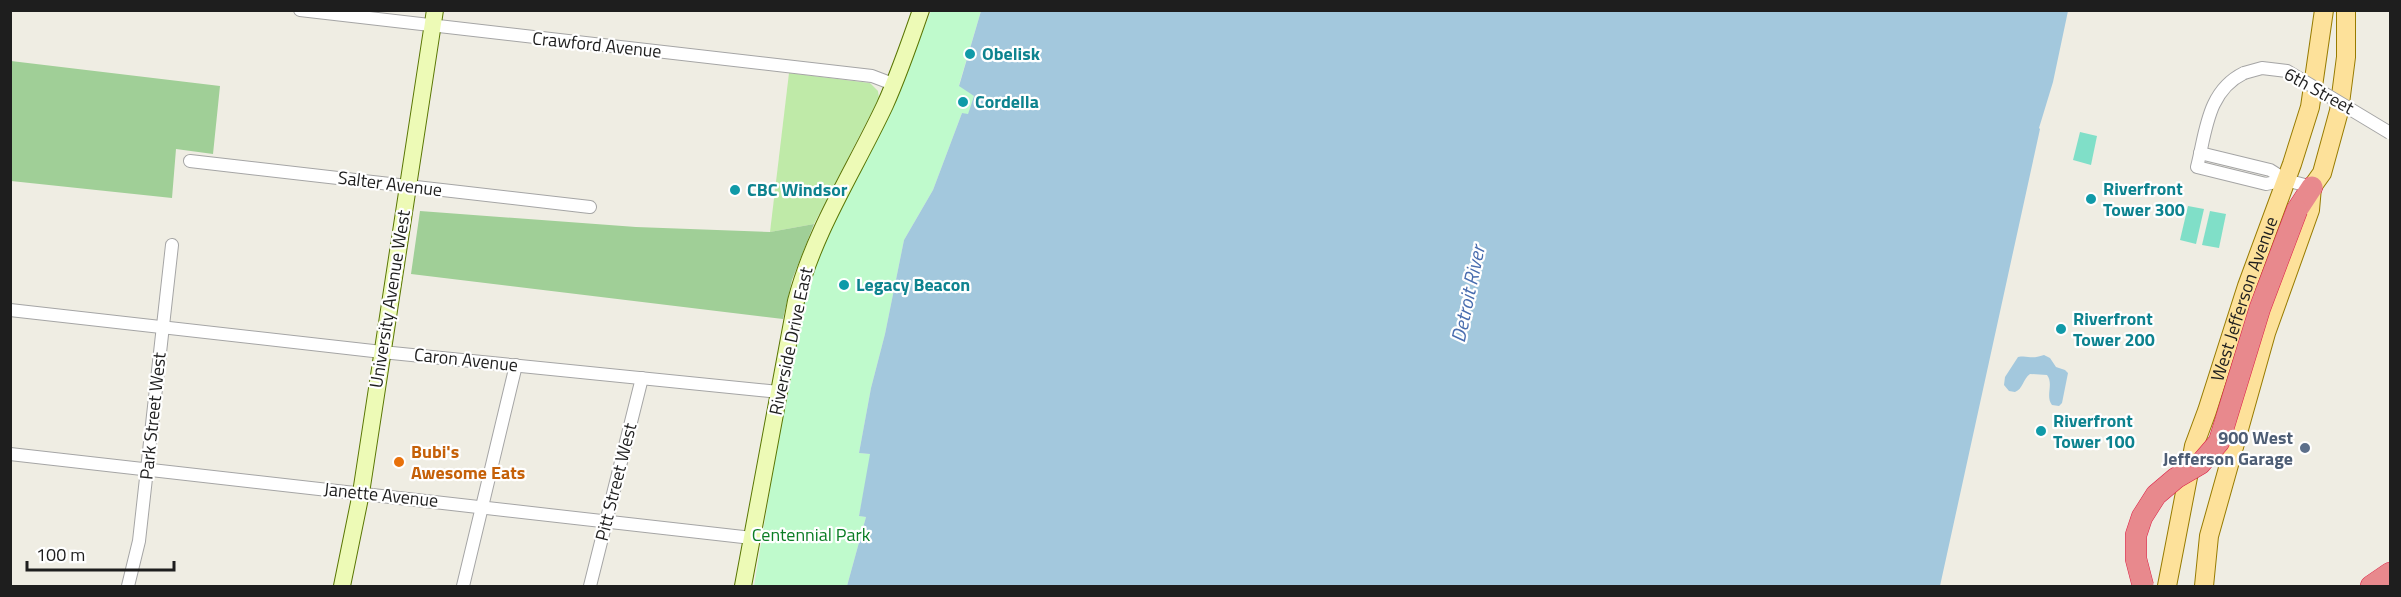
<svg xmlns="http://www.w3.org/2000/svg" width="2401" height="597" font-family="'Titillium Web',sans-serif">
<rect width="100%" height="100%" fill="#efede3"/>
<path fill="#bfeaa8" d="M789,73L870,83L878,91L879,98L814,224L770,232Z"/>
<g fill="#a0cf97">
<path d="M11,61L220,86L213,154L176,149L172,198L11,181Z"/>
<path d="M420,211L636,227L770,232L814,224L792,280L783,319L411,274Z"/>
</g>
<path fill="#bffacc" d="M931,11H981L959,85L974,96L968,115L962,113L933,190L904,240L885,334L871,388L859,453L871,454L859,516L866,517L847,586H754L798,320L814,267L833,221L891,111Z"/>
<g fill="#80dfc8">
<path d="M2080,132L2097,136L2091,165L2073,160Z"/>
<path d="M2188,206L2204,209L2196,244L2180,240Z"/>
<path d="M2210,211L2226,214L2219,248L2202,245Z"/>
</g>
<g fill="#a3c8dd">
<path d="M981,11H2068L2053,82L2039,128L2040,129L1940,586H847L866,517L859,516L870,454L859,453L871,388L885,334L904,240L933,190L962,113L968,114L974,96L959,86Z"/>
<path d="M2044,355L2050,358L2056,367L2065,370L2068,373L2062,403L2059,406L2052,405C2045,396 2054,384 2047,375L2030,374C2023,379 2023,389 2015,392L2009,391L2004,385L2005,377L2018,357C2029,355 2030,360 2044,355Z"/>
</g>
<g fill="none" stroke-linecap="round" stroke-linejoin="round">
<defs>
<g id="street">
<path d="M300,10L872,76L893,84"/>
<path d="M2244,73C2207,91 2206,132 2197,167L2266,184L2286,180"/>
<path d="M2200,153L2270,170L2286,180L2312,187"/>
<path d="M190,161L590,207"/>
<path d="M10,310L382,352L779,392"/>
<path d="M10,454L752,538"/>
<path d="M128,586L139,541L172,245"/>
<path d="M463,586L516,365"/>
<path d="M590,586L642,378"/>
</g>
<g id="secondary">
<path d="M342,586L361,493L435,10"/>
<path d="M743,586L796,301C815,229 854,171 885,105C899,74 910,42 921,10"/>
</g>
<g id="primary">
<path id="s1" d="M2167,586L2194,446L2207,411L2247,286L2292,164L2310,107L2324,10"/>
<path d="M2204,586L2209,536L2248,397L2266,333L2310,210L2312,187L2322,173L2339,111L2346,57V10"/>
</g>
<g id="highway">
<path d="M2297,210L2312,187"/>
<path d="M2371,586L2390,573"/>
</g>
</defs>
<use href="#street" stroke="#a5a5a5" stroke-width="14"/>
<use href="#secondary" stroke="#597603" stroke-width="18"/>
<use href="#primary" stroke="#977b00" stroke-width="20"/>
<use href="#highway" stroke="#dc2146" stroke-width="22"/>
<use href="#street" stroke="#fff" stroke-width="12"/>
<use href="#secondary" stroke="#edfab6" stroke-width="16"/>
<use href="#primary" stroke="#fde19a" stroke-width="18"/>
<use href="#highway" stroke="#e8898d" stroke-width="21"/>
<defs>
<path id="street-bridge" d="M2244,73L2262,68L2287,71L2390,133"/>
<path id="highway-bridge" d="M2143,586L2136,559V535L2142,517L2156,495L2176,478L2200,464L2219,442L2260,308L2297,210"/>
</defs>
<use href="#street-bridge" stroke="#a5a5a5" stroke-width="14" stroke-linecap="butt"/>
<use href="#highway-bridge" stroke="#dc2146" stroke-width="22" stroke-linecap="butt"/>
<use href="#street-bridge" stroke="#fff" stroke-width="12"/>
<use href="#highway-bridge" stroke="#e8898d" stroke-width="21"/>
</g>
<g fill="#0f9aa8" stroke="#fff" stroke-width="2">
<circle cx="970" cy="54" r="6"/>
<circle cx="963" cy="102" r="6"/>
<circle cx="735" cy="190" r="6"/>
<circle cx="2091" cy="199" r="6"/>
<circle cx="844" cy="285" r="6"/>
<circle cx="2061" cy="329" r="6"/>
<circle cx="2041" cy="431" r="6"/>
</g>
<circle fill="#5c6f8a" stroke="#fff" stroke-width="2" cx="2305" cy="448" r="6"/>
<circle fill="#e8710a" stroke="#fff" stroke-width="2" cx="399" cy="462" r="6"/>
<g text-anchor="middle" stroke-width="4.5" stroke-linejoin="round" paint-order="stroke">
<g font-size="18" fill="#1e1e1e" stroke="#fff">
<text transform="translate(597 45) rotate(6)" y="6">Crawford Avenue</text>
<text transform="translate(2319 91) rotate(29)" y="6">6th Street</text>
<text transform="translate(390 184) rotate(7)" y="6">Salter Avenue</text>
<text dy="6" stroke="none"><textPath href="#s1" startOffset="298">West Jefferson Avenue</textPath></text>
<text transform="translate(390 299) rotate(-81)" y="6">University Avenue West</text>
<text transform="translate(791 341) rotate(-78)" y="6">Riverside Drive East</text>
<text transform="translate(466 360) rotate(6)" y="6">Caron Avenue</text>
<text transform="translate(153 416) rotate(-84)" y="6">Park Street West</text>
<text transform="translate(616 482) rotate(-76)" y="6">Pitt Street West</text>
<text transform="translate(381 495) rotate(6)" y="6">Janette Avenue</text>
</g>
<g font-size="18" font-weight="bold" fill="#0d838f" stroke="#fff" text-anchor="start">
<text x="982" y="60">Obelisk</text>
<text x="975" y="108">Cordella</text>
<text x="2103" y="195">Riverfront<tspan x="2103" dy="21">Tower 300</tspan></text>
<text x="747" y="196">CBC Windsor</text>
<text x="856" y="291">Legacy Beacon</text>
<text x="2073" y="325">Riverfront<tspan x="2073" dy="21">Tower 200</tspan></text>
<text x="2053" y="427">Riverfront<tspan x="2053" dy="21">Tower 100</tspan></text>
</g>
<g font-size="18" font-weight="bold" fill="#4e5e75" stroke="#fff" text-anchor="end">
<text x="2293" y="444">900 West<tspan x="2293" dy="21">Jefferson Garage</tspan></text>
</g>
<g font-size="18" font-weight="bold" fill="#c56008" stroke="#fff" text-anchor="start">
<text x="411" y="458">Bubi's<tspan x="411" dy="21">Awesome Eats</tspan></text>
</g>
<g font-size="18" fill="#0a7d24" stroke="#fff">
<text x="811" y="541">Centennial Park</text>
</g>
<g font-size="20" font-style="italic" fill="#496daf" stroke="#fff">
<text transform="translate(1468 294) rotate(-78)" y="7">Detroit River</text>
</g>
</g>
<rect width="2401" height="597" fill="none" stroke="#1e1e1e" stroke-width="24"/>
<path d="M27 561v9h147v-9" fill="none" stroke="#1e1e1e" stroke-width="3"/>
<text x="36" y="561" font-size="18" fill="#1e1e1e" stroke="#ffffff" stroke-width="4.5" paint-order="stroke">100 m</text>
</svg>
